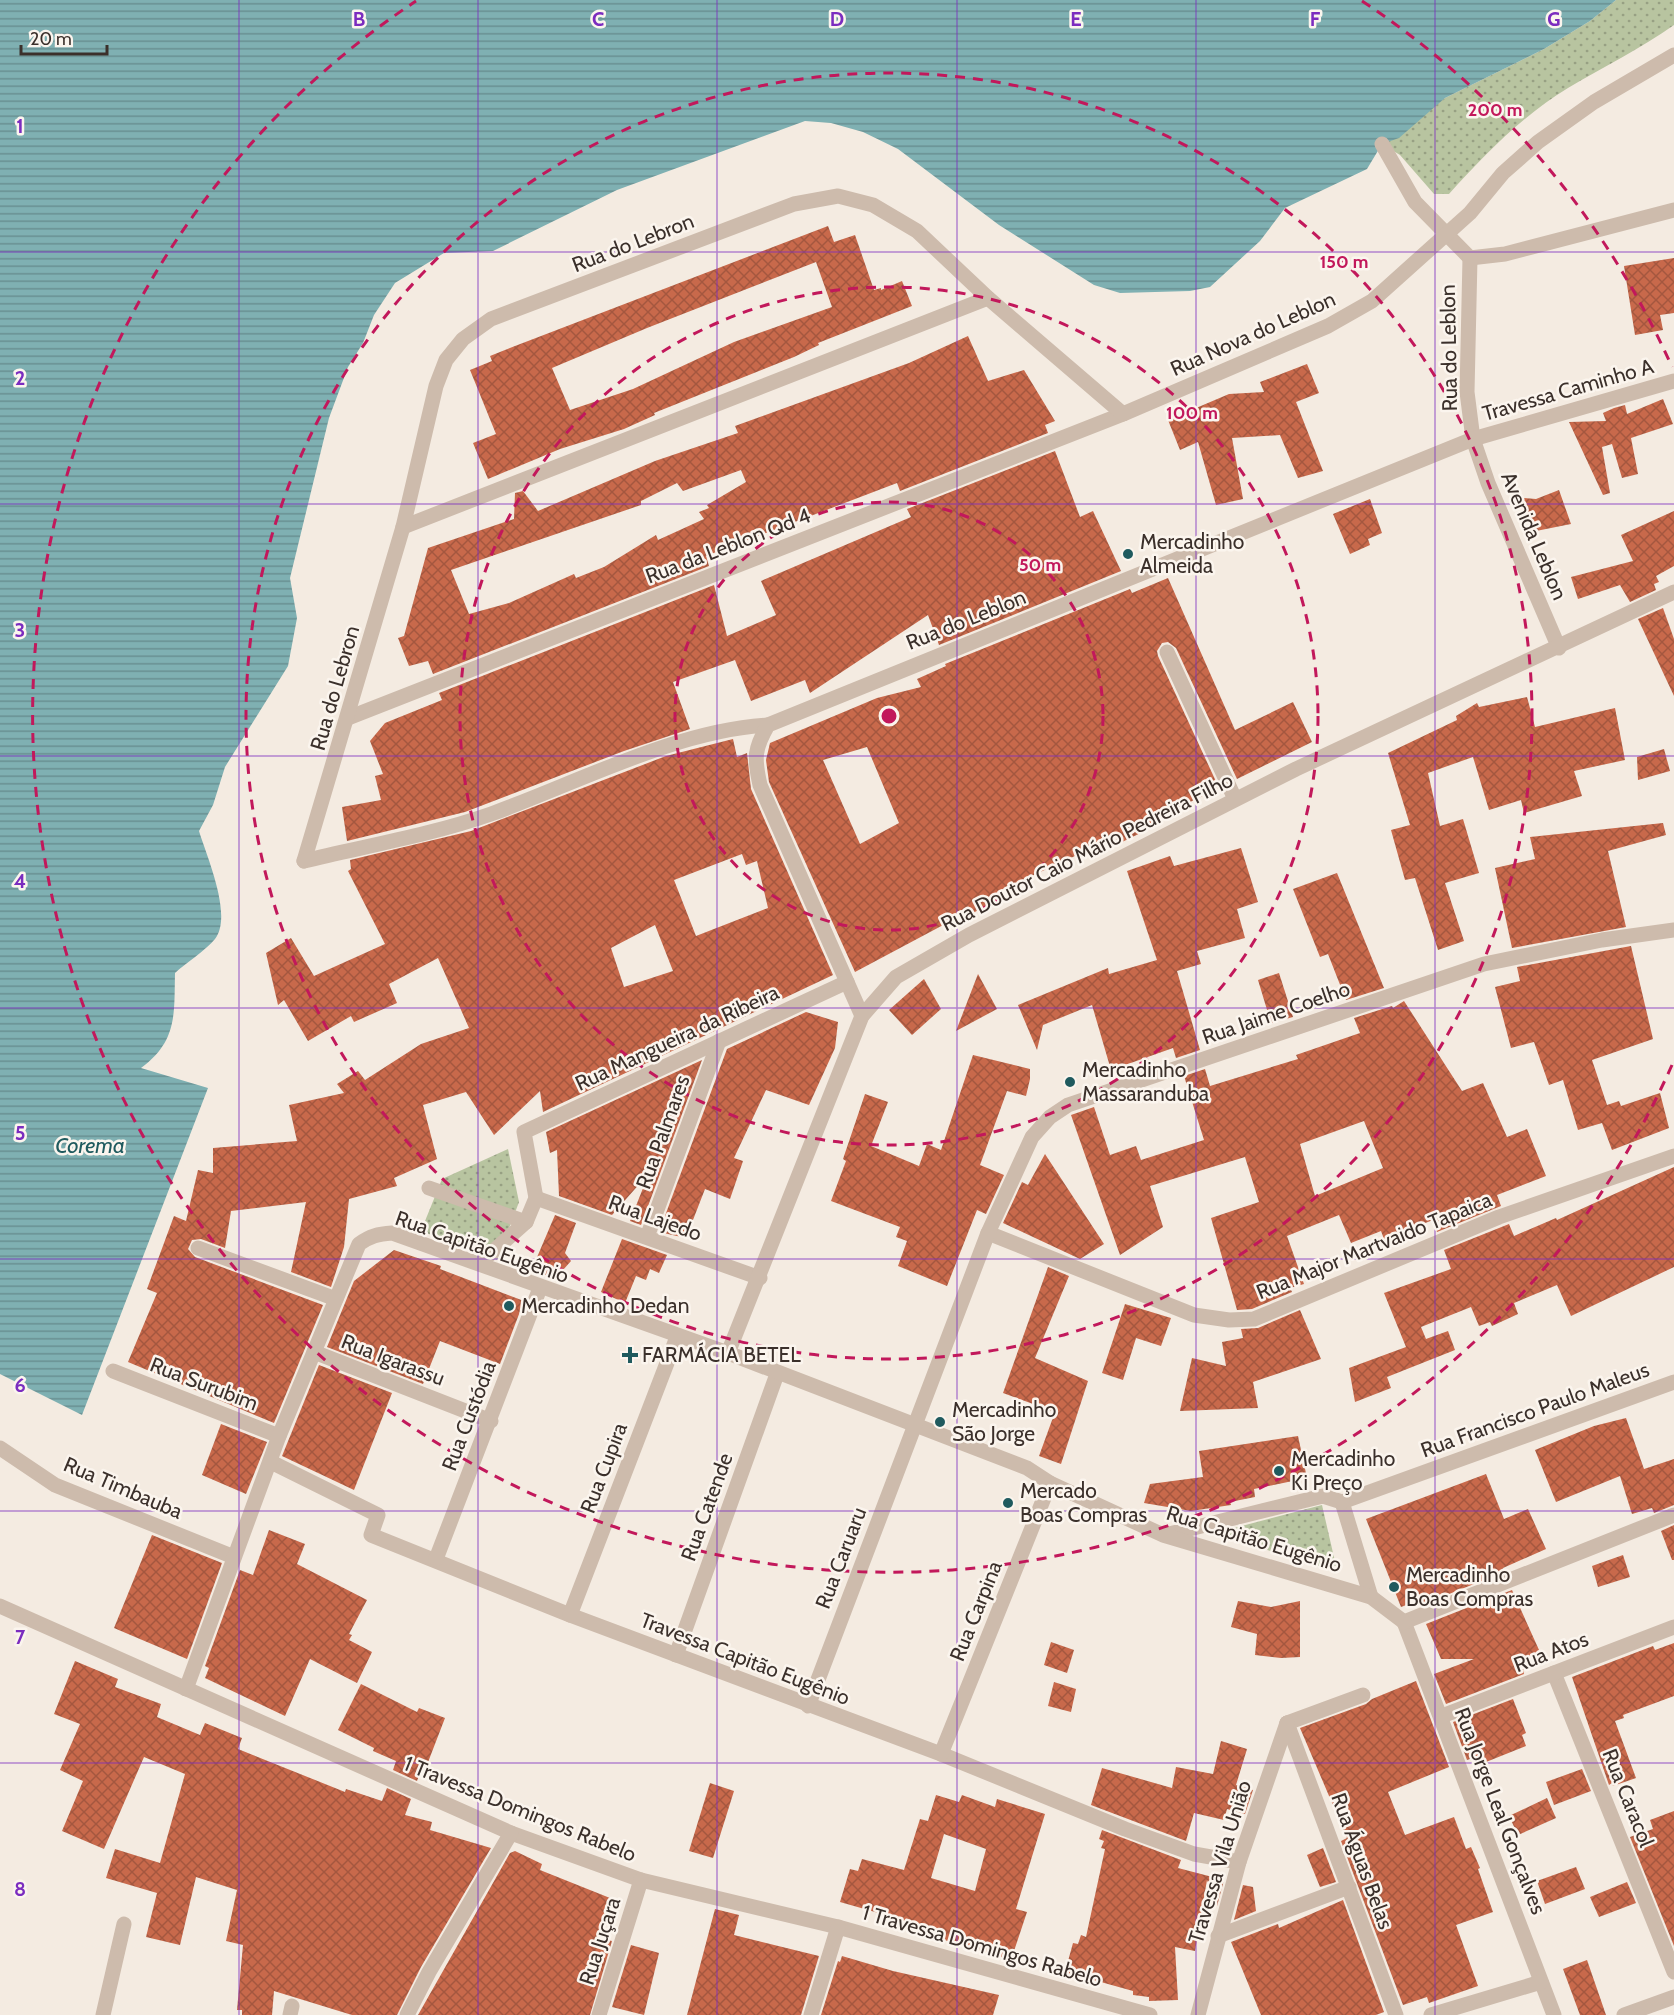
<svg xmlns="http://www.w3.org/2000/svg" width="1674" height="2015" font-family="Cabin,sans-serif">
<defs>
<pattern id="park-dots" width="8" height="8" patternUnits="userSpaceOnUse" patternTransform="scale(1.5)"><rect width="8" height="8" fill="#b8c4a0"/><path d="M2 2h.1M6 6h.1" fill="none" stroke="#97a083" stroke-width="1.8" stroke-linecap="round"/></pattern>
<pattern id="water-rules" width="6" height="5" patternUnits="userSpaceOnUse" patternTransform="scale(1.5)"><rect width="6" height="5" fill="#7fb0b2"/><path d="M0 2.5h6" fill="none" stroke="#699091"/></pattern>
<pattern id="building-cross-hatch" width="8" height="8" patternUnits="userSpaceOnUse" patternTransform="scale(1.5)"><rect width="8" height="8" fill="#c8694b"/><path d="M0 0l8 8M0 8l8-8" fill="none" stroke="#a4573f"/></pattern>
</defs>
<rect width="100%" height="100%" fill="#f4ebe1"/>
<g fill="url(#park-dots)">
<path d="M1616,0H1674V25C1640,49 1603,67 1568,88C1522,116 1484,155 1449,194H1434L1400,155L1382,144L1445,98L1544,49L1590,21Z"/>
<path d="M508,1149L519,1202L497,1260L421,1231L442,1179Z"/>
<path d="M1322,1505L1336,1566H1316L1215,1533Z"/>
</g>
<path fill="url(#water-rules)" d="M0,0H1616L1590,21L1544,49L1445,98L1399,138L1382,144L1367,169L1285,208L1260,241L1210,287L1190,291L1120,293L1094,285L999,225L898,149L863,132L831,123L805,121L617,190L493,251L444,253L395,283L374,315L363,343L348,367L329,418L290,578L297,618L288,666L225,767L213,805L199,831C207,857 233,916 215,939C206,950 186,963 175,973C174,1013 178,1041 141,1068L208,1088L82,1415L0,1374Z"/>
<g fill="url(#building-cross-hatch)" fill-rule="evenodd">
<path d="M828,226L834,242L855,235L874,290L881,288V290L902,281L912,306L818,343L819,345L794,357L654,413L655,415L624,429L560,449L488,479L473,443L496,434L470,370L492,361L490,356L515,346ZM816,262L832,307L734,342L633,389L570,410L552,368L647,328Z"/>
<path d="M1674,258V313L1660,315L1663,330L1635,335L1624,266Z"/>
<path d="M968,336L988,381L1024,370L1055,421L1045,425L1048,433L900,491L897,483L711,554L706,556L709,566L433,674L428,661L409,666L398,638L404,636L428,548L514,519L515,493L523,491L538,511L655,461L738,433L735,426L909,363ZM741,470L746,482L707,505L709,508L699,512L704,519L658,540L656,535L604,567L576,578L574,574L509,603L469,614L451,570L641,505V501L677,483L683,491Z"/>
<path d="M1307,364L1319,393L1296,402L1323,471L1298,478L1280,435L1232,438L1243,499L1216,505L1198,442L1180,450L1168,420L1229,394L1264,392L1260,382Z"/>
<path d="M1663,399L1673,424L1631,438L1638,474L1622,478L1612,444L1602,447L1610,493L1603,495L1569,422L1606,421L1603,413L1614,408L1625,405L1627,414Z"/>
<path d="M1055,451L1080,517L1093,511L1121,571L939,645L928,615L810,693L805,680L751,701L735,660L673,682L690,729L624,751L465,812L347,841L342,807L381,800L375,776L383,774L370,741L385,723L442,700L439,693L714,585L727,636L776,615L761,581L911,517L907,509Z"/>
<path d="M1559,490L1571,524L1531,532L1524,498L1536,499Z"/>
<path d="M1370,499L1382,533L1368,539L1370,545L1350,554L1333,514Z"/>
<path d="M1674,511V566L1656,576L1659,582L1654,584L1656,590L1630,602L1620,585L1578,599L1571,577L1633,561L1621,535Z"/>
<path d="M1168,578L1235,730L1293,702L1312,742L1237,779L1176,648L1168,642L1162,643L1157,651L1158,656L1219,788L1155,819L1157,825L1118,844L1116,837L997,892L1000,898L964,918L962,915L855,972L769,782L766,760L770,743L877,698L921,687L917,679L946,666L945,664L1130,589L1132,593ZM867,747L899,823L860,844L823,760Z"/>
<path d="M1663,608L1674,639V696L1638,619Z"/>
<path d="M1527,697L1535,727L1615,708L1625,760L1574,771L1582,796L1524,813L1521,800L1489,810L1473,757L1428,773L1440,826L1463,819L1479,873L1445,883L1464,941L1438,950L1415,878L1405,880L1391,830L1410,825L1388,753L1457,720L1456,716L1477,703L1479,707Z"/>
<path d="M733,739L737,757L747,753L751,789L833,975L543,1112L540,1091L494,1135L466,1092L423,1105L437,1159L394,1178L397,1186L349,1199L344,1247L331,1287L291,1272L306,1202L231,1211L225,1248L201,1239L192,1240L188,1249L195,1257L323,1305L274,1423L128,1362L157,1293L147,1289L174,1216L186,1221L198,1170L213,1173V1148L297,1141L289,1105L344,1093L337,1084L358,1071L365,1080L421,1044L469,1028L438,958L389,984L397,1003L354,1022L351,1016L308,1041L284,1000L278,1005L266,953L291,938L314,976L385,944L348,871L351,869L350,860L471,831L666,756ZM742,854L746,865L757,861L768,908L696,936L674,880ZM655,925L673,971L624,987L611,948Z"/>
<path d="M1664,749L1670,771L1638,780L1637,757Z"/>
<path d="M1663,823L1666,835L1608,851L1626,927L1512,948L1495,868L1535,859L1530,837Z"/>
<path d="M1241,848L1258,902L1237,909L1245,938L1197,951L1201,964L1177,971L1200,1050L1176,1058L1173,1048L1111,1070L1092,1005L1043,1025L1037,1050L1018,1005L1108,968L1109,974L1157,960L1127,871L1170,856L1174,866Z"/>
<path d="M1337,873L1384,988L1346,1000L1328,954L1320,957L1293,889Z"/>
<path d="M1631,946L1653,1039L1592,1060L1607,1105L1619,1101L1621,1106L1660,1093L1669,1128L1612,1150L1602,1123L1578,1130L1563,1080L1549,1085L1534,1042L1511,1048L1495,987L1520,981L1517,967Z"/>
<path d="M1279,973L1293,1017L1271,1023L1258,980Z"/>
<path d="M978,974L997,1009L956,1031Z"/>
<path d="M924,979L941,1009L912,1035L889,1010Z"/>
<path d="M1404,1001L1462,1091L1483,1083L1507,1137L1527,1129L1546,1176L1497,1195L1501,1206L1437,1232L1433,1220L1384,1239L1381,1231L1351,1243L1339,1215L1287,1236L1304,1284L1290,1288L1292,1292L1252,1309L1237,1310L1211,1218L1259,1202L1245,1157L1150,1186L1163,1227L1120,1255L1071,1115L1094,1107L1110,1155L1136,1146L1141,1160L1204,1140L1184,1076L1205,1069L1210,1086L1298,1059L1296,1055L1360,1033L1354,1018L1392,1006L1393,1008ZM1364,1121L1383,1168L1315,1196L1300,1144Z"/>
<path d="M806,1012L838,1022L835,1048L809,1105L766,1090L734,1158L743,1161L730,1199L705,1189L686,1238L659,1232L727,1049Z"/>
<path d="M973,1055L1030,1069V1079L1026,1096L1007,1091L980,1165L1004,1175L986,1214L977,1210L947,1286L898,1266L907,1241L896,1237L900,1227L831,1201L846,1161L843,1159L865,1094L888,1102L871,1146L919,1166L927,1144L941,1150Z"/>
<path d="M702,1060L641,1225L630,1221L649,1173L612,1215L559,1196L557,1150L550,1153L546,1132Z"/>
<path d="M1045,1154L1104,1244L1080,1259L1003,1223L1022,1182L1028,1185Z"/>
<path d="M1674,1167V1267L1571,1316L1557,1285L1514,1303L1518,1314L1492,1326L1490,1322L1479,1326L1471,1307L1421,1327L1426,1339L1448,1331L1455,1350L1387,1377L1391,1388L1355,1402L1349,1368L1406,1347L1384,1293L1451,1269L1444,1250L1509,1224L1514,1236L1556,1218L1557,1220Z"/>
<path d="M555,1215L576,1223L565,1253L571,1261L555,1279L532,1269Z"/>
<path d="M622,1239L667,1255L659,1273L650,1269L646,1280L636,1276L625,1303L601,1292Z"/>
<path d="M394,1250L441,1266L440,1269L524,1301L500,1364L440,1341L423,1384L327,1347L354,1281Z"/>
<path d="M1048,1267L1069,1276L1035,1358L1088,1381L1061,1464L1039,1456L1055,1412L1003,1393Z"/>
<path d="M1125,1304L1171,1318L1161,1346L1136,1338L1123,1380L1102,1373Z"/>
<path d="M1300,1310L1321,1359L1253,1382L1258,1408L1180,1411L1192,1358L1226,1366L1222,1342L1243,1338L1241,1329L1258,1328Z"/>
<path d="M319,1365L392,1393L354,1490L282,1456Z"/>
<path d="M1626,1418L1644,1469L1674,1459V1505L1654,1513L1652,1508L1632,1514L1620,1476L1556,1502L1535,1450L1594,1426Z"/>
<path d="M221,1424L267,1442L246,1494L202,1475Z"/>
<path d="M1298,1436L1307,1478L1254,1489L1255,1497L1230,1502L1231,1505L1191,1511L1144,1503L1150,1484L1203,1477L1199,1451Z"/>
<path d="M1486,1474L1504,1519L1528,1509L1546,1549L1503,1568L1504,1572L1419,1606L1417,1601L1401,1607L1366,1519Z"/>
<path d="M1674,1525V1560H1672L1661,1531Z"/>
<path d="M269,1530L305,1544L297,1564L367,1600L349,1634L352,1635L349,1640L372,1652L357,1683L310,1659L285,1716L205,1678L209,1668L205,1666L240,1570L253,1575Z"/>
<path d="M152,1535L222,1563L187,1659L114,1628Z"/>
<path d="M1623,1555L1630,1577L1598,1587L1592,1566Z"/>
<path d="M1512,1590L1544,1661L1523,1670L1524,1674L1446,1704L1434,1674L1474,1659H1441L1426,1624Z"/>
<path d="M1238,1601L1271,1607L1300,1601V1657L1281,1658L1255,1655L1257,1634L1231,1627Z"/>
<path d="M1051,1642L1074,1650L1067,1673L1044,1665Z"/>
<path d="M1674,1643V1696L1623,1715L1624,1718L1615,1721L1636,1778L1613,1786L1612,1783L1609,1785L1572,1677L1653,1646L1655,1650Z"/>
<path d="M75,1661L118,1679L115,1687L161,1704L157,1717L200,1735L205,1723L242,1738L238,1749L345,1792L346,1789L382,1801L387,1788L411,1799L405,1815L432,1822L430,1830L491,1848L421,1967L397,2015H352L274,1991L272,2015H242V2010H237L243,1945L226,1941L237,1890L196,1877L180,1945L146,1937L157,1893L106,1878L115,1849L160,1863L185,1774L144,1757L104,1849L62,1831L83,1781L60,1770L80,1724L54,1714Z"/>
<path d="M1416,1681L1449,1767L1388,1792L1405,1835L1454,1817L1466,1849L1471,1847L1480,1868L1478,1869L1493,1912L1456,1925L1478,1986L1429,2003L1427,1997L1403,2005L1341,1841L1347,1838L1300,1728L1366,1704L1372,1699Z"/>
<path d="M1054,1682L1076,1689L1071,1712L1048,1706Z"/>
<path d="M361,1684L417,1712L419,1708L445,1718L425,1770L422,1768L417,1781L393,1770L396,1761L373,1751L374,1748L338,1730Z"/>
<path d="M1513,1699L1526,1733L1522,1735L1526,1746L1476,1766L1473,1758L1467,1760L1453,1722Z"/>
<path d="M1221,1741L1247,1749L1236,1785L1253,1790L1245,1814L1227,1809L1224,1820L1194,1813L1186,1841L1091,1805L1102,1768L1172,1788L1176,1767L1213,1774Z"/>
<path d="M1582,1769L1591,1791L1554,1805L1546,1782Z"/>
<path d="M710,1783L734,1791L713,1858L689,1851Z"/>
<path d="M936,1795L959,1802L962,1795L995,1807L997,1799L1045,1814L1016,1909L1027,1912L1011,1960L941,1939L925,1934L926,1930L895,1922L896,1918L840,1902L850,1869L858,1871L862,1859L904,1870L920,1819L928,1821ZM944,1834L986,1849L975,1891L931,1878Z"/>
<path d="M1547,1798L1556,1818L1518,1835L1509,1816Z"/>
<path d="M1674,1811V1946L1630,1837L1653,1829L1650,1820Z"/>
<path d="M1102,1830L1181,1860L1178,1868L1224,1880L1217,1906L1207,1880L1195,1951L1175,1947L1178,2000L1149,2001V1997L1133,1995V1991L1065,1972L1073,1943L1078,1944L1081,1935L1086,1937L1105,1849L1101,1848L1104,1841L1099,1839Z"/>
<path d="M1323,1848L1336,1882L1320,1887L1307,1855Z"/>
<path d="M515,1851L542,1864L540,1870L610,1898L597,1937L612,1941L590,2015H418L510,1853Z"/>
<path d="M1576,1867L1585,1889L1545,1904L1537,1881Z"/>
<path d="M1627,1882L1636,1903L1599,1917L1590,1897Z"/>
<path d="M1243,1885L1253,1887L1256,1911L1234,1920Z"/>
<path d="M1343,1900L1384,2012L1376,2015H1261L1231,1942L1278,1924L1279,1928Z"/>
<path d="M715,1909L739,1915L734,1935L819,1956L801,2015H687Z"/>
<path d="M631,1945L659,1953L644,2015L612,2007Z"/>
<path d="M842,1956L893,1971L999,1995L993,2015H821L838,1961L840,1962Z"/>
<path d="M1587,1960L1606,2015H1580L1563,1969Z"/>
</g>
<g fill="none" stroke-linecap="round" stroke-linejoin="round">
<g stroke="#cdbbac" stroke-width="15">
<path d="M1382,144L1415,202L1470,258L1505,254L1674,210"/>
<path d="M1470,258L1467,392L1473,439L1488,483L1559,648"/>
<path d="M403,527L988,298"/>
<path d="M1167,652L1235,799"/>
<path d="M348,718L1123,414L1328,326L1372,301L1470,213L1503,173L1538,142L1594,102L1674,55"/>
<path d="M304,861L403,527L436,386L446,360L463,339L491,319L794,204L838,196L873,205L917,231L988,298L1123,414"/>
<path d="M304,861C366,846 431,835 491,814C577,783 677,730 768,725"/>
<path d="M862,1016L760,785C754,758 754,749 768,725L1473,439L1674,381"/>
<path d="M429,1188L526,1222"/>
<path d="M536,1198L760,1278"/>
<path d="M988,1233L1194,1315L1229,1320L1254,1319L1499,1217L1674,1156"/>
<path d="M647,1237L719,1041"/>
<path d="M198,1248L336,1299"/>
<path d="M480,1263L526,1222L536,1198L524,1132L847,982"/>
<path d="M314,1352L491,1421"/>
<path d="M728,1353L862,1016L896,977L969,935L1296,769L1674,592"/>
<path d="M113,1371L279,1436"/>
<path d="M0,1448L55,1485L234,1557"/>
<path d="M271,1462L378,1515L371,1535L570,1615L941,1754L1125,1829L1194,1854L1239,1862"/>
<path d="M1342,1502L1674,1382"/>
<path d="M1342,1502L1371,1597"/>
<path d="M1165,1535L1323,1496L1342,1502"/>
<path d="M436,1559L540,1288"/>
<path d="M0,1606L511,1833L641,1880L838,1927L1150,2015"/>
<path d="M570,1615L677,1337"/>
<path d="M1404,1622L1554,2015"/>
<path d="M1404,1622L1674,1515"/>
<path d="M676,1655L777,1374"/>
<path d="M1554,1673L1674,1972"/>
<path d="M186,1689L279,1436L359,1244C370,1236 378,1234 392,1233L728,1353L1027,1468L1050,1483L1163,1535L1371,1597L1404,1622"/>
<path d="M808,1706L988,1233L1032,1137L1050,1117L1068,1105L1484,964L1602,940L1674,930"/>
<path d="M1442,1716L1674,1627"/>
<path d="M1287,1723L1396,2015"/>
<path d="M1287,1723L1363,1695"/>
<path d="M941,1754L1050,1483"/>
<path d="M1218,1936L1349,1887"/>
<path d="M103,2015L124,1924"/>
<path d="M290,2015L292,2006"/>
<path d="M407,2015L429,1972L511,1833"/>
<path d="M599,2015L641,1880"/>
<path d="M811,2015L838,1927"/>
<path d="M1198,2015L1239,1862L1287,1723"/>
<path d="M1431,2015L1541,1982"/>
<path d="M1624,2015L1674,1997"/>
</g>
</g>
<path fill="none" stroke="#7b2cbf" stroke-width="1.5" stroke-opacity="0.55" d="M239,0V2015M478,0V2015M717,0V2015M957,0V2015M1196,0V2015M1435,0V2015M0,252H1674M0,504H1674M0,756H1674M0,1008H1674M0,1259H1674M0,1511H1674M0,1763H1674"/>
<g fill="none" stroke="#c2185b" stroke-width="3" stroke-dasharray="10 8">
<circle cx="889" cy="716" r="214"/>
<circle cx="889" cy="716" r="429"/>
<circle cx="889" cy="716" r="643"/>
<path d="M1672 1065A857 857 0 1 1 416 1M1362 1A857 857 0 0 1 1672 367"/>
</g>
<g fill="#1f5a5e" stroke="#fbf5ee" stroke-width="2">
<circle cx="1128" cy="554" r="6"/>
<circle cx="1070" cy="1082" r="6"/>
<circle cx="509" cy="1306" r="6"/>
<path d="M627 1346h6v6h6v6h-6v6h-6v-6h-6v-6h6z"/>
<circle cx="940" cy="1422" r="6"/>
<circle cx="1279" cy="1471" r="6"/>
<circle cx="1008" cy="1503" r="6"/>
<circle cx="1394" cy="1587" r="6"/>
</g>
<g text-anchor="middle" stroke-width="5" stroke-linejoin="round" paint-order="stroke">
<g font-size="21" fill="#3b302b" stroke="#fbf5ee">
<text transform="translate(633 243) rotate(-21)" y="7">Rua do Lebron</text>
<text transform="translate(1253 334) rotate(-24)" y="7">Rua Nova do Leblon</text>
<text transform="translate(1449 348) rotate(-91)" y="7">Rua do Leblon</text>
<text transform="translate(1568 390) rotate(-16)" y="7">Travessa Caminho A</text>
<text transform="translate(1534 536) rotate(67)" y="7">Avenida Leblon</text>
<text transform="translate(728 546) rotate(-21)" y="7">Rua da Leblon Qd 4</text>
<text transform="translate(966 620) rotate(-22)" y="7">Rua do Leblon</text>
<text transform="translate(335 688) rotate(-74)" y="7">Rua do Lebron</text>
<text transform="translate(1087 852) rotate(-27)" y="7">Rua Doutor Caio Mário Pedreira Filho</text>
<text transform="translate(1276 1013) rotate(-19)" y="7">Rua Jaime Coelho</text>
<text transform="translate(677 1038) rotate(-25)" y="7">Rua Mangueira da Ribeira</text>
<text transform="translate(663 1132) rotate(-70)" y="7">Rua Palmares</text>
<text transform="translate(655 1218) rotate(20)" y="7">Rua Lajedo</text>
<text transform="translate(1374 1246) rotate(-22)" y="7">Rua Major Martvaido Tapaica</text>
<text transform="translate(482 1247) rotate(19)" y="7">Rua Capitão Eugênio</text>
<text transform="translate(393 1360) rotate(21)" y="7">Rua Igarassu</text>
<text transform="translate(204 1384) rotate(21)" y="7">Rua Surubim</text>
<text transform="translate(1535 1410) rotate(-20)" y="7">Rua Francisco Paulo Maleus</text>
<text transform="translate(469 1416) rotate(-69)" y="7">Rua Custódia</text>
<text transform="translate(604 1468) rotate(-69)" y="7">Rua Cupira</text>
<text transform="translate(123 1488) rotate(23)" y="7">Rua Timbauba</text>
<text transform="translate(707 1507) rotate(-70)" y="7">Rua Catende</text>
<text transform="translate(1254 1539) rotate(17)" y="7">Rua Capitão Eugênio</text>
<text transform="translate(841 1558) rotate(-69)" y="7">Rua Caruaru</text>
<text transform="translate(976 1611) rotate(-68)" y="7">Rua Carpina</text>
<text transform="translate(1551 1652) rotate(-21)" y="7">Rua Atos</text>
<text transform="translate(745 1659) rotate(21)" y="7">Travessa Capitão Eugênio</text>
<text transform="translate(1628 1798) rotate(68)" y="7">Rua Caracol</text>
<text transform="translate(520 1809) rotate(22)" y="7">1 Travessa Domingos Rabelo</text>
<text transform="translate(1500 1811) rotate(69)" y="7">Rua Jorge Leal Gonçalves</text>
<text transform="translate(1362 1861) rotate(70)" y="7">Rua Águas Belas</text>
<text transform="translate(1220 1862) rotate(-73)" y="7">Travessa Vila União</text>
<text transform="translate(600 1941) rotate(-72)" y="7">Rua Juçara</text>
<text transform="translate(982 1946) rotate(16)" y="7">1 Travessa Domingos Rabelo</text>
</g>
<g font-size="21" fill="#3b302b" stroke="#fbf5ee" text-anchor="start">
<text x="1140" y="549">Mercadinho<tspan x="1140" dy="24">Almeida</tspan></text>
<text x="1082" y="1077">Mercadinho<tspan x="1082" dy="24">Massaranduba</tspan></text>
<text x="521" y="1313">Mercadinho Dedan</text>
<text x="642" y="1362">FARMÁCIA BETEL</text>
<text x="952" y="1417">Mercadinho<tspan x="952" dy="24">São Jorge</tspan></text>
<text x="1291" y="1466">Mercadinho<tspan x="1291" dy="24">Ki Preço</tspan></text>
<text x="1020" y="1498">Mercado<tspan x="1020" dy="24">Boas Compras</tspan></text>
<text x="1406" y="1582">Mercadinho<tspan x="1406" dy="24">Boas Compras</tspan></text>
</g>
<g font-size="22" font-style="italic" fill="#1f5a5e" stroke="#fbf5ee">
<text x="90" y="1153">Corema</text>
</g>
</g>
<g font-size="20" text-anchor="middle" font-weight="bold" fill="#7b2cbf" stroke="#fbf5ee" stroke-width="5" stroke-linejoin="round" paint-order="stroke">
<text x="359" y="26">B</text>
<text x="598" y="26">C</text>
<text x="837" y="26">D</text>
<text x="1076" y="26">E</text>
<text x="1315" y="26">F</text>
<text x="1554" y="26">G</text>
<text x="20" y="133">1</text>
<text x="20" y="385">2</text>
<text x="20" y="637">3</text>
<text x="20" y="888">4</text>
<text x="20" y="1140">5</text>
<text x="20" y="1392">6</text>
<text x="20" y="1644">7</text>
<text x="20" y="1896">8</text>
</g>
<circle cx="889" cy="716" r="9" fill="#c2185b" stroke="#fbf5ee" stroke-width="3"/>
<g font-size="18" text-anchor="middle" font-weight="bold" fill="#c2185b" stroke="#fbf5ee" stroke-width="5" stroke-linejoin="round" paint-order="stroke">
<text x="1495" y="116">200 m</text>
<text x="1344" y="268">150 m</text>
<text x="1192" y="419">100 m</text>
<text x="1040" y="571">50 m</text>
</g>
<path d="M21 45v9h86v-9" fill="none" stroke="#3b302b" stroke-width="3"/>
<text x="30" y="45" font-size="18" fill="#3b302b" stroke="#fbf5ee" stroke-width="4.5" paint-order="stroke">20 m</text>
</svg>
